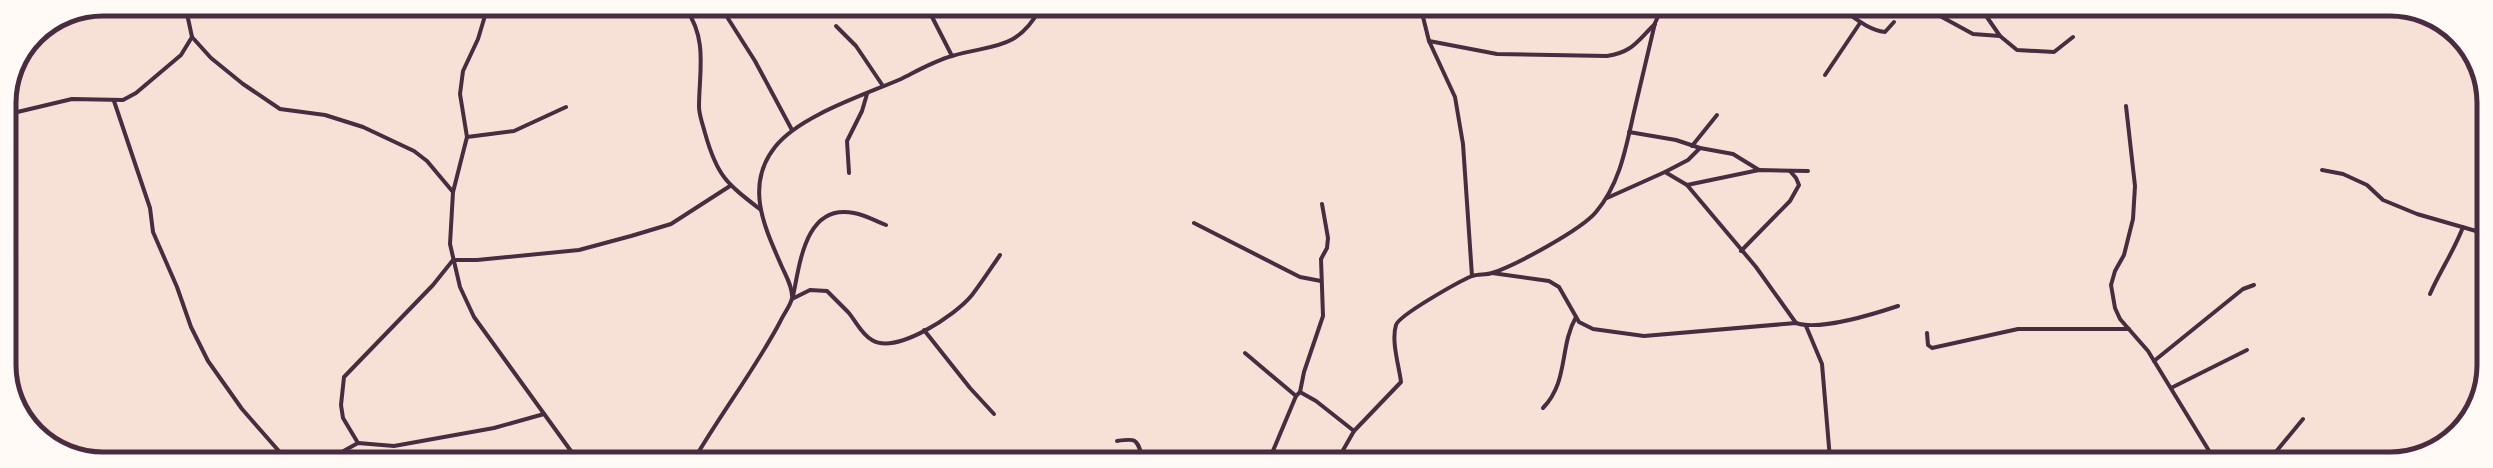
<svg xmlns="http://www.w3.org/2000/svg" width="2493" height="468" font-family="Roboto,sans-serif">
<rect width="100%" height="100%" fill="#f7e1d7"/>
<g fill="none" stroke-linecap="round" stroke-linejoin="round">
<g stroke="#4a2c40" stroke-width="4">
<path d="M186,9L192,37L211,58L243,84L280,109L325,115L363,127L414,151L427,161L453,192L450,244L460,287L474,317L576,458"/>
<path d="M686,9C708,40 699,72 699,107C699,115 703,125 705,133C717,176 726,183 761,210"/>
<path d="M722,9L755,61L792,130"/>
<path d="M928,9L952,56"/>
<path d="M1421,9L1429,41L1455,97L1463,144L1472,276"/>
<path d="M1843,10C1856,19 1869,30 1885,32L1894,22"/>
<path d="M1929,10L1973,34L2000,36"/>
<path d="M1982,10L2000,36L2017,50L2054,52L2073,37"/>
<path d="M836,26L856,46L883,86"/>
<path d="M1429,41L1497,54L1607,56C1633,52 1637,41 1655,24"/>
<path d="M1825,75L1860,23"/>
<path d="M114,101L150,208L153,232L177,287L191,327L208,361L242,409L285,458"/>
<path d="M2126,106L2135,186L2133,219L2124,255L2115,271L2111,285L2115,308L2120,319L2148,351L2214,459"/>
<path d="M9,114L72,99L123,100L136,93L181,55L192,37"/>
<path d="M1629,132L1676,140L1700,148L1733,154L1759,170"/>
<path d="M467,137L514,131L566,107"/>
<path d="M1692,146L1717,115"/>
<path d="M2322,170L2343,174L2367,185L2383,200L2417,214L2483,233"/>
<path d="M1665,172L1688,160L1700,148"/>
<path d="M849,173L847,141L862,111L867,94"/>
<path d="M1687,185L1756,267L1796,323"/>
<path d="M453,192L467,137L460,94L463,71L478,39L487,9"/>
<path d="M1607,198L1665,172L1687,185L1759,170L1808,171"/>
<path d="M1194,223L1300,277L1321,281"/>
<path d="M1741,251L1790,201L1799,185L1796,178L1790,171"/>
<path d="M1492,273L1549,281L1559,287L1579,322L1593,329L1644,336L1796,323C1820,331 1874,314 1898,306"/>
<path d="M2430,294C2440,271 2454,251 2463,227"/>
<path d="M793,296C800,264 805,203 854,213C865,215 876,221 886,225"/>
<path d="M792,299L810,290L827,291C834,298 841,305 848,312C856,321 861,334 872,340C896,355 956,315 972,295C982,282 991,268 1000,255"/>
<path d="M1806,326L1822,364L1830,459"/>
<path d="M924,330L970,388L994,414"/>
<path d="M1927,333L1928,345L1932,348L2018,329H2129"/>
<path d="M1245,353L1296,396"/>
<path d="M2154,361L2243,289L2254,285"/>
<path d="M2171,388L2247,350"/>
<path d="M1300,392L1304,372L1323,316L1321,259L1327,248L1328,238L1322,204"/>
<path d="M1543,408C1569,381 1559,347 1576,317"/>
<path d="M1117,441C1138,438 1136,439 1143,458"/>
<path d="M358,443L343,418L341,405L344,377L433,285L453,260H477L579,250L631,236L671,224L730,186"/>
<path d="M331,458L358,443L394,446L494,428L544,414"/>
<path d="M695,458C722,412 755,369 780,322C783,315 791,305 792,298C793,288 786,276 782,267C765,228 744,186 775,147C799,116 864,95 901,79C917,71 934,61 952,56C991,44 1016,52 1040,9"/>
<path d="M1270,458L1296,396L1300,392L1316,401L1354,431"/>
<path d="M1338,459L1354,431L1401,382C1399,366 1391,341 1396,325C1399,315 1460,281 1472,276C1478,274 1486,275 1492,273C1516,265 1581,230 1596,212C1620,184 1626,147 1634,112C1641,82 1648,53 1655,23L1661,10"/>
<path d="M2270,459L2303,419"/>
</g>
</g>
<path d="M0 0H2493V468H0ZM103 16H2390A87 87 0 0 1 2477 103V365A87 87 0 0 1 2390 452H103A87 87 0 0 1 16 365V103A87 87 0 0 1 103 16Z" fill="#fffaf5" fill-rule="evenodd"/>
<path fill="none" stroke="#4a2c40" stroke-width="5" d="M103 16H2390A87 87 0 0 1 2477 103V365A87 87 0 0 1 2390 452H103A87 87 0 0 1 16 365V103A87 87 0 0 1 103 16Z"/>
</svg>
